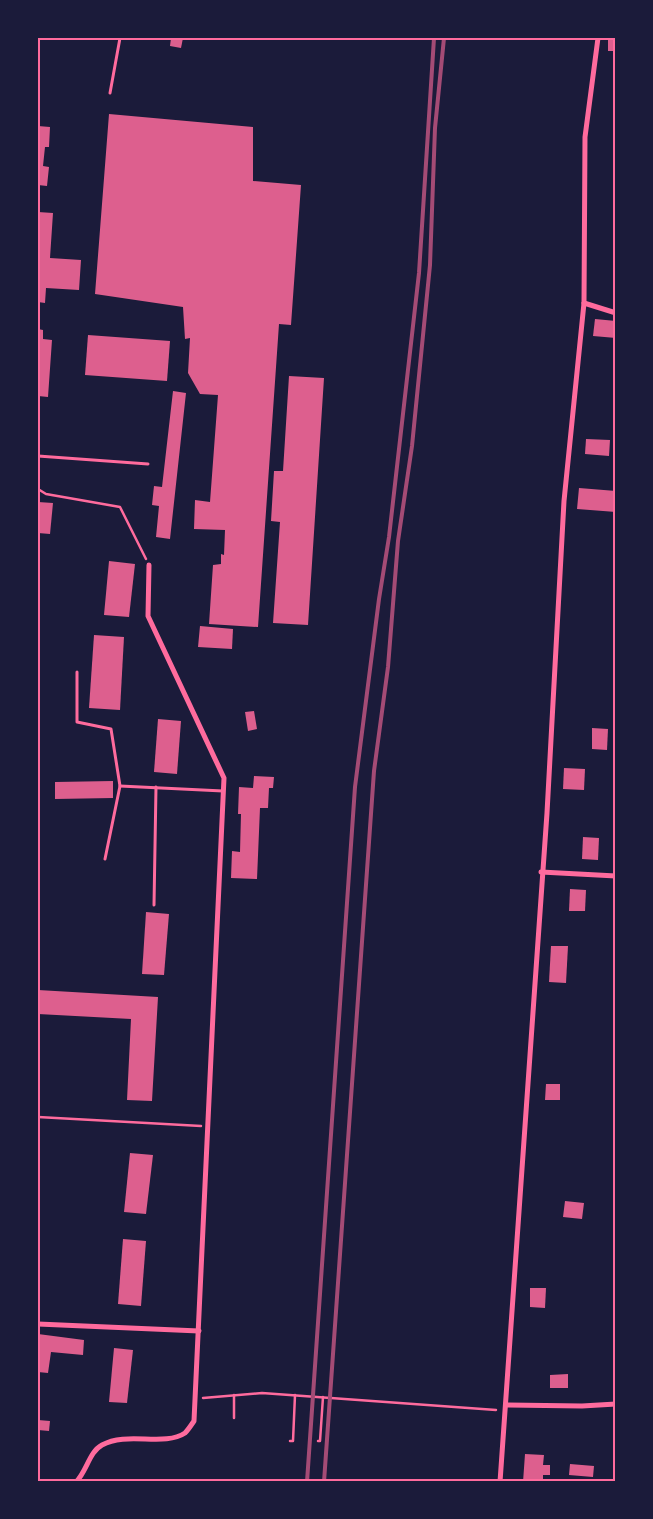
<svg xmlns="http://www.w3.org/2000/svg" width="653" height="1519" font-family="Roboto,sans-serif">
<rect width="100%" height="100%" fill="#1b1b3a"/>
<g fill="#dd5f8e">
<path d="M171,38H183L181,48L170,46Z"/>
<rect x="608" y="38" width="8" height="13"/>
<path d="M109,114L253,127V181L301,185L291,325L279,324L258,627L209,624L213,565L221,564V554L224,555L225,530L194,529L195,500L210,502L218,395L200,394L188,373L190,338L185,339L183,307L95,294Z"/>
<path d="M38,126L50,127L49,147H45L43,166L49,167L47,186L38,185Z"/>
<path d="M38,212L53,213L50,258L81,260L79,290L46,288L45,303L38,302Z"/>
<path d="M595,319L616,321V338L593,336Z"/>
<path d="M38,329L43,330V339L52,340L48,397L38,396Z"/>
<path d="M88,335L170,341L167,381L85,375Z"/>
<path d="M289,376L324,378L308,625L273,623L280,522L271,521L274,471H283Z"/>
<path d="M173,391L186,393L170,539L156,537L159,506L152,505L154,486L162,487Z"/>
<path d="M586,439L610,440L609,456L585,454Z"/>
<path d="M579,488L616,491V512L577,509Z"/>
<path d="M38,502L53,503L50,534L38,533Z"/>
<path d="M109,561L135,564L129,617L104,615Z"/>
<path d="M200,626L233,629L232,649L198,647Z"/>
<path d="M94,635L124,637L120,710L89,708Z"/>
<path d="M254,711L257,729L248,731L245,712Z"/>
<path d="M158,719L181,721L177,774L154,772Z"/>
<path d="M592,728L608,729L607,750L592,749Z"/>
<path d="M564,768L585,769L584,790L563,789Z"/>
<path d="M254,776L274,777L273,788H269L268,808H260L257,879L231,878L232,851L240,852L241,814H238L239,787L253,788Z"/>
<path d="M113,781V798L55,799V782Z"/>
<path d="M583,837L599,838L598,860L582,859Z"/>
<path d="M570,889L586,890L585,911H569Z"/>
<path d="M146,912L169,914L164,975L142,974Z"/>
<path d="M551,946H568L566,983L549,982Z"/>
<path d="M38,990L158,997L152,1101L127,1100L131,1019L38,1014Z"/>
<path d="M546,1084H560V1100H545Z"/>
<path d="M130,1153L153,1155L146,1214L124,1212Z"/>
<path d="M565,1201L584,1203L582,1219L563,1217Z"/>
<path d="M123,1239L146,1241L141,1306L118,1304Z"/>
<path d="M530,1288H546L545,1308L530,1307Z"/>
<path d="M38,1334L84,1340L83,1355L51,1352L48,1373L38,1372Z"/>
<path d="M114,1348L133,1350L127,1403L109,1402Z"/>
<path d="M568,1374V1388H550V1375Z"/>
<path d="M38,1420L50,1421L49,1431L38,1430Z"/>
<path d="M525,1454L544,1455L543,1465H550V1475H543V1482H523Z"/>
<path d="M570,1464L594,1466L593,1477L569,1475Z"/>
</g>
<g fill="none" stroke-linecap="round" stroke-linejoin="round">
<g stroke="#ff6b9d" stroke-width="2.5">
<path d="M38,489L46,494L120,507L146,559"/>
<path d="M38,1117L201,1126"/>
<path d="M234,1395V1418"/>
<path d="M203,1398L262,1393L496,1410"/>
<path d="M290,1441H293L295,1395"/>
<path d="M318,1441H320L323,1397"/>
</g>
<g stroke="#ff6b9d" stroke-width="3">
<path d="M110,93L120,38"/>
<path d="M38,456L148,464"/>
<path d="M77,672V722L111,729L120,786L105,859"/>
<path d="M120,786L223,791"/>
<path d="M154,905L156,787"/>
</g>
<g stroke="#ff6b9d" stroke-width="5">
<path d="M584,303L616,313"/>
<path d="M541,872L616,876"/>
<path d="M38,1324L199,1331"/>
<path d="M506,1405L582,1406L616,1404"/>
<path d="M76,1482C87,1471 89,1452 102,1445C127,1431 164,1447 185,1433C188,1430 192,1424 194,1421L224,778L148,616L149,565"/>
<path d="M500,1482L547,813L564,501L584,303L585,137L598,38"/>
</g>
<g stroke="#a44b75" stroke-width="4">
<path d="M307,1482L355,787L379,599L389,537L419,273L434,38"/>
<path d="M324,1482L374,771L388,667L398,541L412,446L430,265L435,128L444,38"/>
</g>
</g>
<rect width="653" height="1519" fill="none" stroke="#1b1b3a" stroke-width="78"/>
<rect x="39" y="39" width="575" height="1441" fill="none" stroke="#ff6b9d" stroke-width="2"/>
</svg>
